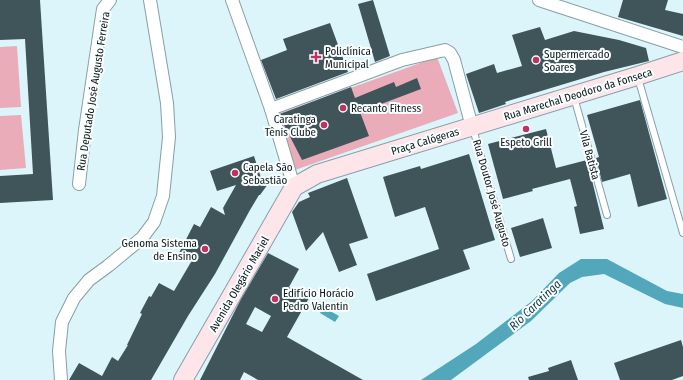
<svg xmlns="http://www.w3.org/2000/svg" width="683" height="380" font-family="'Fira Sans Condensed',sans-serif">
<rect width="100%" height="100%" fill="#dcf5fb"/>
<g fill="#eaacb9">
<path d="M17,46L21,107L0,108V47Z"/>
<path d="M437,57L458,113L292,171L278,114Z"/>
<path d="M21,115L26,168L0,170V116Z"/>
</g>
<g fill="#52a7ba">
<path d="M581,259H607L667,291L683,294V308L665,304L604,274L582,277L570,283L531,321L451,380H421L476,344L532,301L559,273Z"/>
<path d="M323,307L339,316L335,322L320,313Z"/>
</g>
<g fill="#40555a" fill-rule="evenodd">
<path d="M0,0H40L53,200L0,203V176L33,174L25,39L0,40Z"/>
<path d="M373,0L390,56L375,62L358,4Z"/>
<path d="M623,0H668L665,10L683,14V36L618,17Z"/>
<path d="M330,23L348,72L276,99L261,60L287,50L283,39Z"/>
<path d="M540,27L545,40L574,31L619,40L646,48L649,61L604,72L505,102L506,104L479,113L466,74L494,64L497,73L522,66L512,35Z"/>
<path d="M417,78L421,89L360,112L369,136L302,160L283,123L280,114L351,87L355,98L394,82L396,87Z"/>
<path d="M640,100L667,199L638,207L630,174L602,182L596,158L599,157L587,115Z"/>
<path d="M546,129L556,168L587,160L604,229L580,234L574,207L577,206L570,179L532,189L533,191L503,199L488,144Z"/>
<path d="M469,154L495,240L463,250L470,269L376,301L367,274L439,249L425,207L395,217L383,177L420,166L421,169Z"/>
<path d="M254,156L262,181L268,184L260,195H259L250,210L215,274L188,316L151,380H69L79,363L102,376L112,357L118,361L128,345H127L142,314L140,313L149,296L151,297L159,283L174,291L191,262L178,255L194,224L200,227L211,207L225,215L223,208L236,185L217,191L210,171Z"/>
<path d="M347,178L368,238L349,244L357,265L339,272L323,232L306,251L292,212L299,202L310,197L308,193Z"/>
<path d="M543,218L552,248L520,257L511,228Z"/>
<path d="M268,253L299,269L289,287L309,298L287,337L363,380H258L244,372L240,380H200L241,299ZM255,307L271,316L262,332L246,324Z"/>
<path d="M681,340L683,347V376L672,380H620L614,363Z"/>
<path d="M571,360L578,380H529L528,377L549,371L548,368Z"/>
</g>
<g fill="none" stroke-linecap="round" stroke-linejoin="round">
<defs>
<g id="service">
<path d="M638,78L683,233"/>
<path d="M574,97L607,215"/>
<path d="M473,129L511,259"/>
</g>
<g id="minor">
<path d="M232,0L271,109L294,187"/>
<path d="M539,0L683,47"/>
<path d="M271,109L402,60L445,50L450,53L454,60L472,127"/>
<path d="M79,184L85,130L103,9L110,0"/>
<path d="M61,380L59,351L62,322L74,298L89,280L108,266L142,238L154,222L163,196L169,137L167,103L150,0"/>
</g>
<path id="secondary" d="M183,380L294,187L317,174L637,76L683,61"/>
</defs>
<use href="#service" stroke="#889fa5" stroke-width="8"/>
<use href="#minor" stroke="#889fa5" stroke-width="14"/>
<use href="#secondary" stroke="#889fa5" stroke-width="20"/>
<use href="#service" stroke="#fff" stroke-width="6"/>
<use href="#minor" stroke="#fff" stroke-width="12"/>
<use href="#secondary" stroke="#fde5ea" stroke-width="18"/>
</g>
<g fill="#c03261" stroke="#f9feff" stroke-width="1.5">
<path d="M314 51h4v4h4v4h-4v4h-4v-4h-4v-4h4z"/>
<circle cx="536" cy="60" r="4"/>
<circle cx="343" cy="108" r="4"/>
<circle cx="324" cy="125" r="4"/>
<circle cx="526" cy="129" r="4"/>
<circle cx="235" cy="173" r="4"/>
<circle cx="205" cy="249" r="4"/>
<circle cx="275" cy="299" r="4"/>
</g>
<g text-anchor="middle" stroke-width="4" stroke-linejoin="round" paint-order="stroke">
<g font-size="11" fill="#0f1719" stroke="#f9feff" text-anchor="start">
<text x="325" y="55">Policlínica<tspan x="325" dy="13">Municipal</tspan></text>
<text x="544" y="58">Supermercado<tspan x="544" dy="13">Soares</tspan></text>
<text x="351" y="112">Recanto Fitness</text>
<text x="316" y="123" text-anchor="end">Caratinga<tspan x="316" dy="13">Tênis Clube</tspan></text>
<text x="526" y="146" text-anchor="middle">Espeto Grill</text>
<text x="243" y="171">Capela São<tspan x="243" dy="13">Sebastião</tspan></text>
<text x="197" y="247" text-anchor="end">Genoma Sistema<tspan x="197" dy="13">de Ensino</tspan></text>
<text x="283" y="297">Edifício Horácio<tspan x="283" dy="13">Pedro Valentin</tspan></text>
</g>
<g font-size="11" fill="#0f1719" stroke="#f9feff">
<text transform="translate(93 91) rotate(-81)" y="4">Rua Deputado José Augusto Ferreira</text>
<text transform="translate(578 94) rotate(-17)" y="4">Rua Marechal Deodoro da Fonseca</text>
<text transform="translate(425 141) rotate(-17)" y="4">Praça Calógeras</text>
<text transform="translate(590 155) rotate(75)" y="4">Vila Batista</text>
<text transform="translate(492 193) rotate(74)" y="4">Rua Doutor José Augusto</text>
<text transform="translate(239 284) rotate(-60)" y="4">Avenida Olegário Maciel</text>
</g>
<g font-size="12" font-style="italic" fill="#103941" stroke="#f9feff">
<text transform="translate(535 305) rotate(-44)" y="4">Rio Caratinga</text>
</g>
</g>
</svg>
